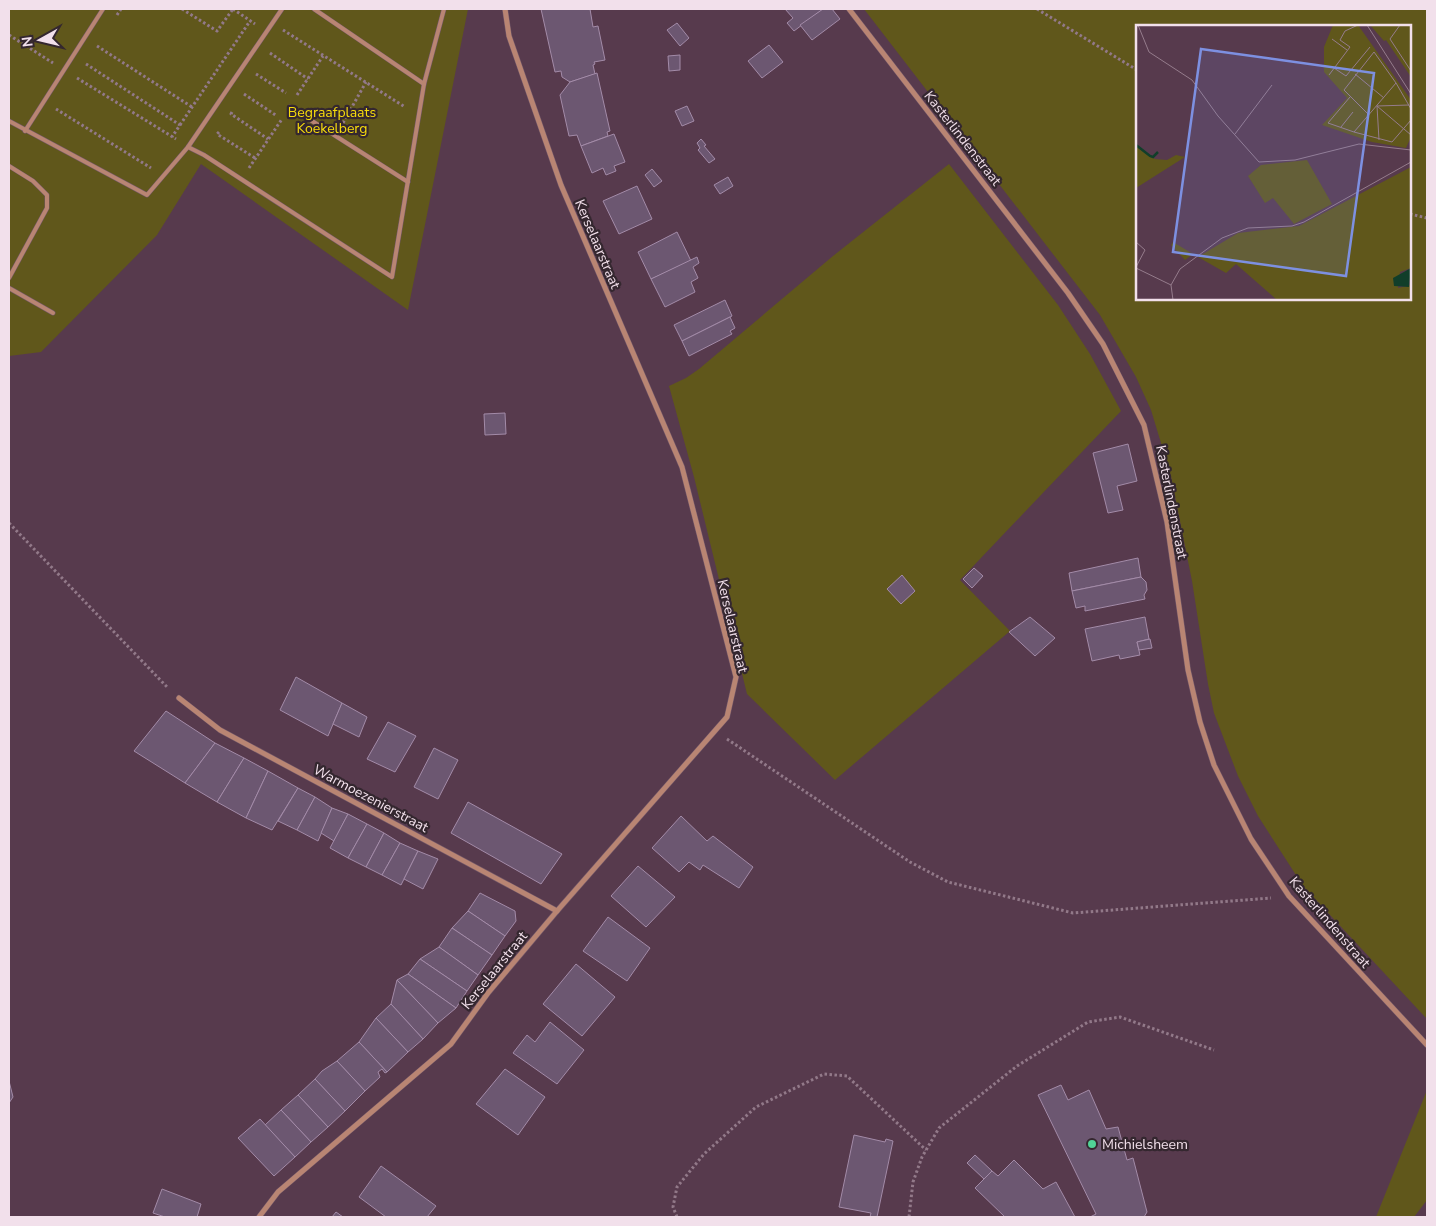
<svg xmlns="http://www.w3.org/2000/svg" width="1436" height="1226" font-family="'Nunito Sans',sans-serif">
<rect width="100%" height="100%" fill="#573a4d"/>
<g fill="#60571b" fill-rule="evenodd">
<path d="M9,9H468L408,310L201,164L157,235L41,352L9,356Z"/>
<path d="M864,9H1427V1019L1303,886L1258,816L1238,776L1214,713L1208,684L1192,581L1171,476L1151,410L1136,377L1100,315ZM1137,26H1410V299H1137Z"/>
<path d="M949,164L1058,305L1090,354L1121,411L960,580L1010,631L835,780L747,694L694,477L669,386L686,378L699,369L833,256Z"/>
<path d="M1427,1090V1200L1414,1217H1376Z"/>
</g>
<g fill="#6c5771" stroke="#a38ba8">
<path d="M541,9H590L593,27L598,26L605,60L594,62L595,64L593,65L595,74L570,82L562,77L561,71L555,72Z"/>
<path d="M785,9H823L794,31L787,23L793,18Z"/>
<path d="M823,9H832L840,19L812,40L800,25Z"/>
<path d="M677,23L689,38L680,46L667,30Z"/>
<path d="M769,45L783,62L762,78L748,61Z"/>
<path d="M680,55V70L669,71L668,56Z"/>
<path d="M597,73L610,131L607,132L608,136L581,146L577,135L569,136L560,95L570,82Z"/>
<path d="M687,106L694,121L682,126L675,111Z"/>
<path d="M614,134L625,162L614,166L616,171L606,175L603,168L592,173L581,146Z"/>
<path d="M701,139L706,145L704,146L715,159L709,163L698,150L700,148L697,143Z"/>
<path d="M652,169L662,181L654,187L645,175Z"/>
<path d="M728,177L733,186L720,194L714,185Z"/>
<path d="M637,186L652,219L619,234L603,201Z"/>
<path d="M677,232L691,261L651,279L638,252Z"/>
<path d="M697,257L699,263L693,267L698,278L691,282L695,292L665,307L651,279Z"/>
<path d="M725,300L732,316L682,341L674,325Z"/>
<path d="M730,317L735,328L730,331L732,334L689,356L682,341Z"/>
<path d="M505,413L506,434L485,435L484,414Z"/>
<path d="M1128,444L1137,481L1117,486L1123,510L1108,513L1093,453Z"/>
<path d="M1138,558L1141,577L1072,591L1069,573Z"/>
<path d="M974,568L983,576L972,588L963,579Z"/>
<path d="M902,575L915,591L901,604L887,589Z"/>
<path d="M1141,577L1146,582L1147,590L1144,595L1145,599L1085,611V606L1076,608L1072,591Z"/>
<path d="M1030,617L1055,638L1035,656L1009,632Z"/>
<path d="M1145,617L1149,639L1137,642L1140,655L1120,659L1119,655L1092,661L1085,629Z"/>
<path d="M1150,639L1152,648L1139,650L1137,642Z"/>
<path d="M296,677L342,703L328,736L280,710Z"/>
<path d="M342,703L367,717L359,737L333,724Z"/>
<path d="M166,711L215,743L185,783L134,751Z"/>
<path d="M388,722L416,736L395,772L367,759Z"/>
<path d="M215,743L244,758L217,802L185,783Z"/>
<path d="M434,748L458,760L438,799L414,787Z"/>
<path d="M244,758L268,771L246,818L217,802Z"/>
<path d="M268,771L298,788L272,830L246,818Z"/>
<path d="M298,788L315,797L297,830L278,821Z"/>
<path d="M315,797L332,808L318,841L297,830Z"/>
<path d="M468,802L562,854L541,884L451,833Z"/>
<path d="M332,808L348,814L334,841L321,833Z"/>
<path d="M348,814L367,824L348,858L330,848Z"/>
<path d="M681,816L707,841L713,836L753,867L739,888L703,865L700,870L689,862L679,872L652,848Z"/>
<path d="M367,824L384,833L366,867L348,858Z"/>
<path d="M384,833L400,843L382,875L366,867Z"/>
<path d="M400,843L418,851L401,885L382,875Z"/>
<path d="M418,851L438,859L423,889L404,879Z"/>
<path d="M638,866L675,897L646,927L611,896Z"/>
<path d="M480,893L515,911L516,921L505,936L468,911Z"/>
<path d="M468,911L505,936L492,955L452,928Z"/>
<path d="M608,917L650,948L627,981L583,951Z"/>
<path d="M452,928L492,955L478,975L439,947Z"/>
<path d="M439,947L478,975L467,991L420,959Z"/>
<path d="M420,959L467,991L456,1008L408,974Z"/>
<path d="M576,964L615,997L582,1036L543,1004Z"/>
<path d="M408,974L456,1008L438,1023L397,980Z"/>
<path d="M397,980L438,1023L423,1039L391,1004Z"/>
<path d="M391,1004L423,1039L408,1052L376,1018Z"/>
<path d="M376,1018L408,1052L387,1072L359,1042Z"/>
<path d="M550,1022L584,1050L557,1084L513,1053L527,1035L535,1042Z"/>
<path d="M359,1042L387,1072L385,1073L382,1069L378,1072L380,1077L365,1091L337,1061Z"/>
<path d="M337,1061L365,1091L345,1111L315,1079L322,1071Z"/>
<path d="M505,1069L545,1097L518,1135L476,1104Z"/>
<path d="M315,1079L345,1111L328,1127L298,1095Z"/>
<path d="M9,1081L13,1097L9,1103Z"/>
<path d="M1061,1085L1068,1100L1089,1090L1106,1129L1118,1127L1127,1160L1133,1158L1147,1212L1144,1217H1090L1096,1214L1038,1095Z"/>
<path d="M298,1095L328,1127L311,1142L281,1110Z"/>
<path d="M281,1110L311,1142L295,1157L265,1125Z"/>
<path d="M260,1119L295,1157L274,1176L238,1138Z"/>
<path d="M854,1135L885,1142L886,1139L893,1141L877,1217H870L871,1213L839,1207Z"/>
<path d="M975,1155L992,1171L984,1179L967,1163Z"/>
<path d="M1014,1160L1043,1189L1056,1182L1075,1217H1005L975,1188L992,1171L998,1176Z"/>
<path d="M381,1166L436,1206L427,1217H386L359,1197Z"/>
<path d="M162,1189L201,1204L197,1217H165L153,1213Z"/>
<path d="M336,1212L343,1217H332Z"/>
</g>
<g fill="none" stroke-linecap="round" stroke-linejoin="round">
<defs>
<g id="lane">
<path d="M314,9L424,84L444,9"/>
<path d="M290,107L408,182"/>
<path d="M9,121L147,195L188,147L282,9"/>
<path d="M25,131L103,9"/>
<path d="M188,147L204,155L392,277L424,84"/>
<path d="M9,166L33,181L47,195V208L9,278"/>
<path d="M9,288L53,313"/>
</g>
<g id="street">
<path d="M849,9L1068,293L1103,344L1144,425L1167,522L1188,670L1200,722L1214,765L1251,839L1289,896L1427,1045"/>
<path d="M179,698L220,730L557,911"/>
<path d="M259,1217L278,1192L451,1044L488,993L557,911L727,717L736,677L682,467L561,185L509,36L505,9"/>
</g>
</defs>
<use href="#lane" stroke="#735869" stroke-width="5"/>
<use href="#street" stroke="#735869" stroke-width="6"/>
<g stroke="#927989" stroke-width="3" stroke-dasharray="2.5 2.5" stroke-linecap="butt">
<path d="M182,9L217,31L233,9"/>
<path d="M233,9L255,24"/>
<path d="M1037,9L1137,70"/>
<path d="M117,15L121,9"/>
<path d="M283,30L405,107"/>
<path d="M9,35L53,63"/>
<path d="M97,46L192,107"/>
<path d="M270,53L308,79"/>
<path d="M86,64L180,125L172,137"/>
<path d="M256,74L286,93"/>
<path d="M77,78L176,139"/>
<path d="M244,94L277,116"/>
<path d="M297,95L323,56"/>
<path d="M56,109L151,168"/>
<path d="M232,112L231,114L268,139"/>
<path d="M343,123L366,82"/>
<path d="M180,125L250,21"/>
<path d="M219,132L217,134L255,158"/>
<path d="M249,168L282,119"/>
<path d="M1410,214L1427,218"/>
<path d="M9,523L168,688"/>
<path d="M727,739L910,862L948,882L1073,913L1271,898"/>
<path d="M677,1217L673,1207L677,1187L704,1154L756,1107L824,1074L847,1076L926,1150"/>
<path d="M909,1217L913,1182L922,1157L939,1128L1017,1066L1088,1022L1120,1017L1214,1050"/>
</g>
<use href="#lane" stroke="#b98573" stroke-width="4"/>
<use href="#street" stroke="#b98573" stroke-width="5"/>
</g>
<circle fill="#51d397" stroke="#34272f" stroke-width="2" cx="1092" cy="1144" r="5"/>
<g text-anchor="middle" stroke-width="4.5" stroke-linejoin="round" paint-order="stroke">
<g font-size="14" fill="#f7dc0b" stroke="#34272f">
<text x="332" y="117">Begraafplaats<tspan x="332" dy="16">Koekelberg</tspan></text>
</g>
<g font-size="14" fill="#f2e0eb" stroke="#34272f">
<text transform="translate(963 138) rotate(52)" y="5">Kasterlindenstraat</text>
<text transform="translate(598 244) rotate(67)" y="5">Kerselaarstraat</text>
<text transform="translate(1172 502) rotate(79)" y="5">Kasterlindenstraat</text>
<text transform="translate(733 626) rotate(77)" y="5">Kerselaarstraat</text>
<text transform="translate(371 798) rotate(28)" y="5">Warmoezenierstraat</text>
<text transform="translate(1330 922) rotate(49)" y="5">Kasterlindenstraat</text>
<text transform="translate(494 970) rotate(-51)" y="5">Kerselaarstraat</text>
</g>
<g font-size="14" fill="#f2e0eb" stroke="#34272f" text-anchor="start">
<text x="1102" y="1149">Michielsheem</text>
</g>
</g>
<g transform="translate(1136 25)">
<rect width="275" height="275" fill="#573a4d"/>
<path d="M197,0H222L275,75V112L270,123L236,117L186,100L211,73L188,47V22ZM234,0H275V52L250,15L248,16ZM0,120L19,134L31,135L40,130L49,132L0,163ZM171,135L196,179L158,199L137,173L129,178L112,151L125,140ZM275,142V243L264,247L262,263L275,260V275H141L100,239L90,248L62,232L102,208L163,201ZM37,217L57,229L49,235L35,220Z" fill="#60571b"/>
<path d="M275,243L273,262L258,261L257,253Z" fill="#113e2a"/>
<path fill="none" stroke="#113e2a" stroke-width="2.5" d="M0,120L14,131L17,132L22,127"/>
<path fill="none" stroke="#957c8c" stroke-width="1" d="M2,0L13,27L56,55L82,91L123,137L159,135L223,119L275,125M231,0L275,69M264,0L254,14L275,46M196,14L211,25M198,43L210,51L234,22M219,49L248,73M193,50L214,22L204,15L209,6L222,0M214,72L192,98L218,107M241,81L275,110M241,81L243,115M241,81L273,80M275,84L260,58L218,107L256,117L275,95M233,90L208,65L238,27L260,58M205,102L217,87M99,109L136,60M0,217L9,225L0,242M0,243L35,260M37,275L35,260L44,244L86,213L112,203L156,201L168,197L275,137"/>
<path fill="#7d90e1" fill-opacity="0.15" stroke="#7d90e1" stroke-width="2.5" d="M65,24L238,48L210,251L37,227Z"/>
<rect width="275" height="275" fill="none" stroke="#f2e0eb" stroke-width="2.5"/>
</g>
<rect width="1436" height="1226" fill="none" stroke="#f2e0eb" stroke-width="20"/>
<g transform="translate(40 40) rotate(262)" stroke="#34272f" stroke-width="4" paint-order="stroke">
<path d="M0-4L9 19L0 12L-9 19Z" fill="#f2e0eb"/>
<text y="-8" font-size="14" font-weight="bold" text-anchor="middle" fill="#f2e0eb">N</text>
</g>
</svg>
